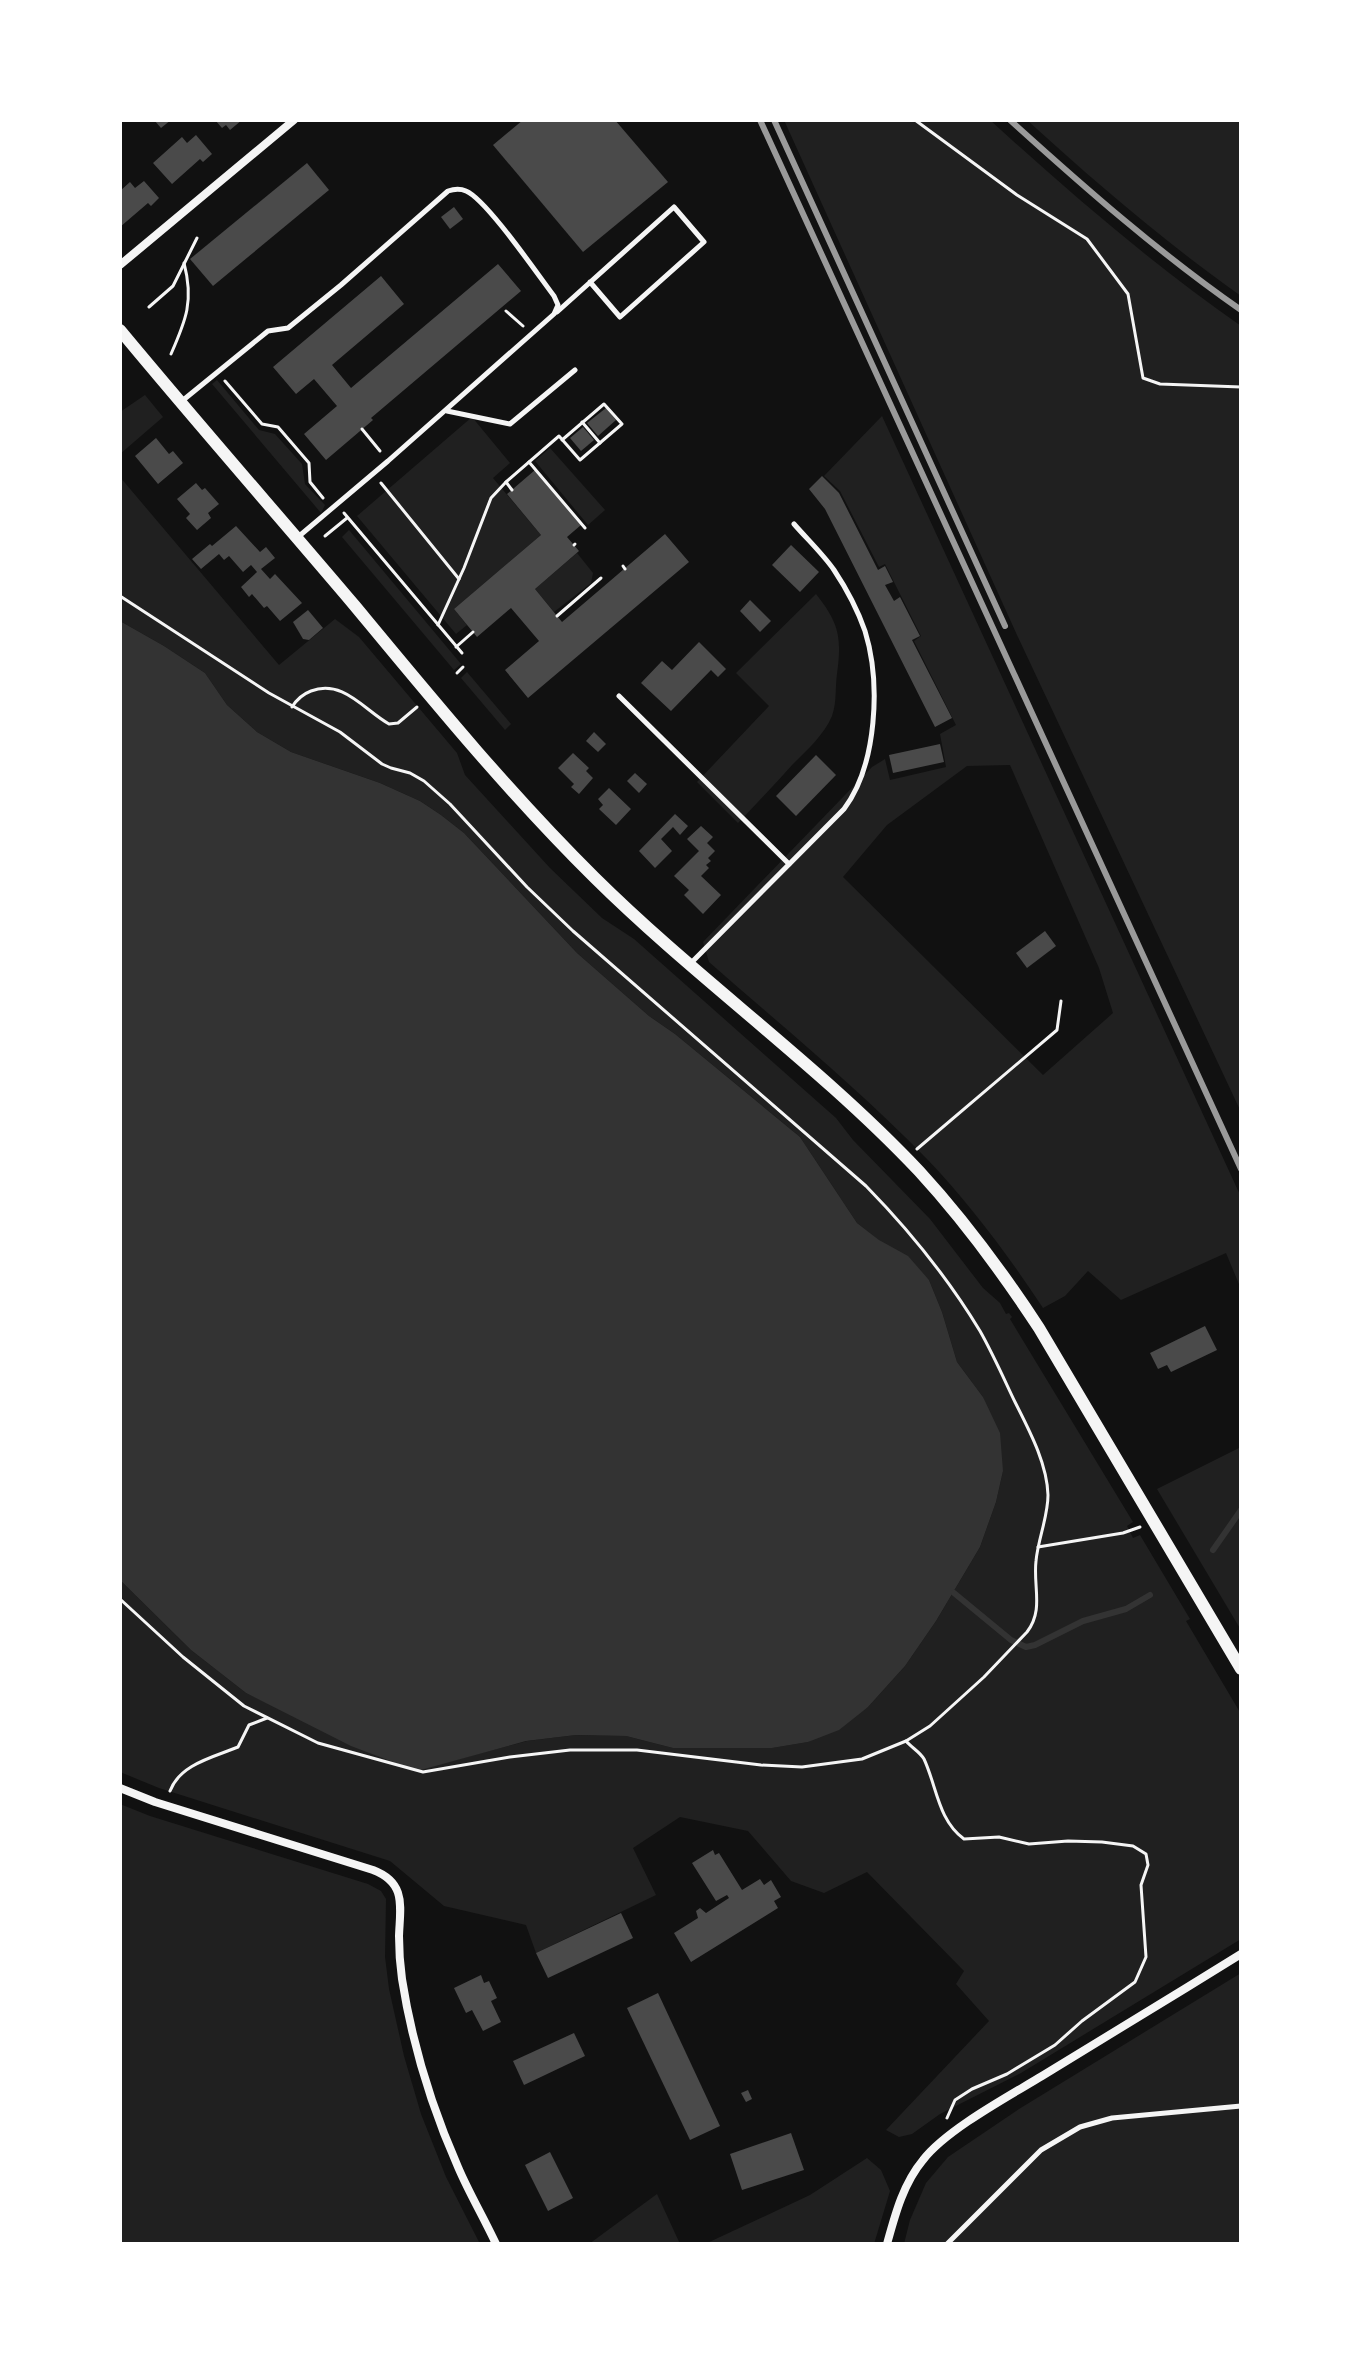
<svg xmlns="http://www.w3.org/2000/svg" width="1361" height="2364" font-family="Montserrat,sans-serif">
<rect width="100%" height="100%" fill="#111"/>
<g fill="#202020" fill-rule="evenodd">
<path d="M784,120H990C1070,193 1152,264 1241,326V1112L1017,635Z"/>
<path d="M1027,120H1241V296C1166,243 1095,182 1027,120Z"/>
<path d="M217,380L259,430L275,434L302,464L305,484L325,505L321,513L212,384Z"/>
<path d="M145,395L163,417L120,454V412Z"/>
<path d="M882,416L1241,1197V1289L1226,1253L1121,1300L1088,1271L1065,1296L1043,1308C1008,1255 970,1204 927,1159C859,1089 783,1027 709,962L703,942L872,767L885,759L890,780L946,767L940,734L956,725L914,641L921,636L885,564L879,567L840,491L824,476ZM1010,765L1099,968L1113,1013L1043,1075L843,877L887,825L967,766Z"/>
<path d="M472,417L510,463L493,478L541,535L454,609L467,625L456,634L357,516Z"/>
<path d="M550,448L605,510L588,525L535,461Z"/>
<path d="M120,477L279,665L335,619L359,637L457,753L465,775L550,868L602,918L634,939L836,1118L853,1140L930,1219L983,1288L1000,1303L1006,1314L1009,1313L1012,1317L1010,1319L1133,1522L1127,1526L1133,1538L1140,1535L1190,1619L1186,1621L1241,1714V1939L1021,2073L940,2114L912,2134L899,2137L886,2130L989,2021L956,1984L964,1971L867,1872L824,1893L791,1881L748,1831L680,1817L633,1848L656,1895L536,1953L526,1925L444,1906L390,1861L159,1788L120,1772V1580L191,1650L246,1693L417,1770L527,1741L576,1735L626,1736L673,1748H772L808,1742L868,1707L905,1666L936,1621L980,1547L996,1502L1003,1471L983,1397L957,1362L942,1312L929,1280L857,1223L800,1137L675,1034L649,1016L577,953L464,833L441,815L420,801L380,783L291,752L257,732L227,705L205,673L164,646L120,621Z"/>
<path d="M349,530L461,664L454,670L342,537Z"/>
<path d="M577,553L593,573L591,583L554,612L535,589Z"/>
<path d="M816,594C839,623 842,637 837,674C835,688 837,702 832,716C824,735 807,750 793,764C775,784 757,803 738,823L697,782L769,706L736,673Z"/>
<path d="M467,672L511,724L505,730L461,678Z"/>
<path d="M1241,1447V1630L1157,1489Z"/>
<path d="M120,1804L150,1816L368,1884L381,1891L386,1899L385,1957L389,1989L404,2056L421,2114L446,2177L480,2244H120Z"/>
<path d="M1241,1973V2244H904L910,2220L926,2183L948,2157L1019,2109Z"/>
<path d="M867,2158L881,2170L890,2191L874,2244H705L810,2195Z"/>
<path d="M657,2194L680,2244H589Z"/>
</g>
<path fill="#333" d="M120,621L164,646L205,673L227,705L257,732L291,752L380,783L420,801L441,815L464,833L577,953L649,1016L675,1034L800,1137L857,1223L879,1240L908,1256L929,1280L942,1312L957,1362L983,1397L1000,1433L1003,1471L996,1502L980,1547L936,1621L905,1666L868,1707L839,1730L808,1742L772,1748H673L626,1736L576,1735L526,1741L417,1771L351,1746L246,1693L191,1650L120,1580Z"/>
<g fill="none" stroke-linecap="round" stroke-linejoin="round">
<g stroke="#333" stroke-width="6">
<path d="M1213,1550L1241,1510"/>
<path d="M954,1593L1011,1640L1026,1647L1035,1645L1083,1621L1126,1609L1150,1595"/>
</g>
</g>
<g fill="#4a4a4a">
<path d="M154,120H171L161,128Z"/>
<path d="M215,120H242L230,130L226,125L222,128Z"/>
<path d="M523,120H615L668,182L583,252L493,145Z"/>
<path d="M196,135L212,154L203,162L200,159L172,184L153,163L182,137L187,143Z"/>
<path d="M307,163L329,190L213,286L190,259Z"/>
<path d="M144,181L159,198L151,206L148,203L120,227V191L130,182L135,188Z"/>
<path d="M454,207L463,219L450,229L441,217Z"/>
<path d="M498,264L521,291L371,418L373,420L326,460L304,434L337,406L314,379L296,394L273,367L381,276L404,304L332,365L351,388Z"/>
<path d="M606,408L616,420L598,436L587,423Z"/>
<path d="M583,427L594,440L581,451L570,438Z"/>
<path d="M156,438L169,454L173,451L183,463L158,484L135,456Z"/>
<path d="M535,470L581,525L567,537L579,551L535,589L562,622L665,534L689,562L528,698L505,670L539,641L511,608L477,637L454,609L541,535L507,494Z"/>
<path d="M822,476L839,493L878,570L885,566L893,582L885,585L894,601L900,597L920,636L912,640L952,718L935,727L825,509L809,489Z"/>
<path d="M196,483L202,490L205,488L219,504L208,513L211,518L197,530L186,518L190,514L177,499Z"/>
<path d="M236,526L260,552L266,547L275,558L261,569L270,579L275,574L302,603L280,621L267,606L264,608L252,594L249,597L241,587L257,572L251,565L243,572L229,556L224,560L219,554L201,569L192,559L210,544L212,546Z"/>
<path d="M791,545L819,572L800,592L772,565Z"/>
<path d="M750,600L771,621L760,632L740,611Z"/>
<path d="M308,610L323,628L309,640L303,639L293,622Z"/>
<path d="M699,642L726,669L718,677L711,670L671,711L641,683L662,661L672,670Z"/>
<path d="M594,732L606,744L598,752L586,741Z"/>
<path d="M940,744L944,762L893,773L889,755Z"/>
<path d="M573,753L589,768L586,771L593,778L579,794L571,787L574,784L558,768Z"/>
<path d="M816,755L836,775L796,816L776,796Z"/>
<path d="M635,773L647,784L639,793L627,781Z"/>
<path d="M609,788L631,809L616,825L599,809L603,805L598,799Z"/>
<path d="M675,814L688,826L680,835L673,827L661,839L672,851L655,868L639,851Z"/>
<path d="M701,826L713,837L707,843L715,851L708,858L711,861L706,865L709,868L701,876L721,895L703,914L684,895L689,890L674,876L699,851L687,839Z"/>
<path d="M1045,931L1056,946L1027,968L1016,953Z"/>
<path d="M1205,1326L1217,1350L1171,1372L1167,1365L1158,1369L1150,1353Z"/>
<path d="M713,1850L715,1855L719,1853L742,1890L760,1879L764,1885L771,1880L781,1897L774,1901L778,1908L691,1962L674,1933L698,1918L696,1911L700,1908L706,1913L729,1898L727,1895L716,1901L692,1863Z"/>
<path d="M621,1913L633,1938L548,1978L536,1953Z"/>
<path d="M481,1975L484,1983L489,1981L497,1998L491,2001L501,2022L483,2031L472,2010L466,2013L454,1988Z"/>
<path d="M658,1993L720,2126L690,2140L627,2008Z"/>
<path d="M574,2033L585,2056L524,2085L513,2061Z"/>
<path d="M748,2090L752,2099L746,2102L741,2093Z"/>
<path d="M791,2133L804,2170L742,2190L730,2154Z"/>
<path d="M550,2152L573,2198L548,2211L525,2165Z"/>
</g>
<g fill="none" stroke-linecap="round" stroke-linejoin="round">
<g stroke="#f5f5f5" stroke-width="3">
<path d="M915,120L1017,195L1087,239L1128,294L1143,378L1160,384L1241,387"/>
<path d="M149,307L173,286L197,238"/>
<path d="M506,311L523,326"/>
<path d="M171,354C186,320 194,301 184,263"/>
<path d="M225,381L262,424L278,427L309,463L310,482L323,498"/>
<path d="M582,422L600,443"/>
<path d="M362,429L380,451"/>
<path d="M529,462L585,528"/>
<path d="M381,483L459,579"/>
<path d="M512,490L506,482L559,436L580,460L622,424L604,404L562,440"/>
<path d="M344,513L462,653"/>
<path d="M325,536L347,518"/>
<path d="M574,545L575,544"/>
<path d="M623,566L625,569"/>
<path d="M120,596L269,693L340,732L382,764L391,768L410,773L424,781L450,804L527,887L573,931L866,1186C909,1230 948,1278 980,1331C993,1354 1004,1379 1015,1402C1029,1430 1047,1463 1048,1495C1048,1517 1038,1539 1036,1561C1033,1587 1044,1610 1027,1632L984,1677L930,1726L906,1741L862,1759L802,1767L761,1765L637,1750H570L510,1757L423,1772L318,1743L244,1706L183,1657L120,1599"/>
<path d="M557,616L601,578"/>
<path d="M438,625L464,568L491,498L506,482"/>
<path d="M456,647L473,632"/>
<path d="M457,673L463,667"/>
<path d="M292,707C297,699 303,694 311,691C343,679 364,710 389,724L398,723L417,707"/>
<path d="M917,1149L1057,1030L1061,1001"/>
<path d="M1038,1547L1123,1533L1140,1527"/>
<path d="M906,1741C912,1748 920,1752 924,1759C937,1787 938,1820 964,1839L999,1837L1029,1844L1068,1841L1102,1842L1133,1846L1146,1854L1148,1865L1141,1885L1146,1957L1135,1982L1082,2021L1055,2045L1007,2074L972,2089L955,2100L947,2118"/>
<path d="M170,1791C180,1764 214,1757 238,1747L249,1725L267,1718"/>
</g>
<g stroke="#f5f5f5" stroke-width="5">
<path d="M557,312L674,207L704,242L620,317L590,282"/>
<path d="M182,401L268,331L288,328L341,285L448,191C454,189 459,188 466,191C486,199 538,275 554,296L558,305L554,314L388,461L298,537"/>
<path d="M447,411L510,424L575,370"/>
<path d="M619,696L789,864"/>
<path d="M691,963L844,809C877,765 881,683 865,631C858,611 846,588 834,570C823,554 807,539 794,524"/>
<path d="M947,2244L1041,2150L1080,2127L1112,2118L1241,2106"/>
</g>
<g stroke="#f5f5f5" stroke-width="8">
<path d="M120,265L294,120"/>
<path d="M120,1788L155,1802L373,1870C407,1883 400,1907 399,1936C399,1951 400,1965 402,1979C412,2043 432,2108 458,2167C469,2193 484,2218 496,2244"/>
<path d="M887,2244C895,2215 903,2184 923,2160C946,2130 1009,2096 1042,2076C1109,2035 1175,1995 1241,1954"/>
</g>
<path stroke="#f5f5f5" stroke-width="12" d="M120,330C197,423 277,514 355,606C432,699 509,793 595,878C698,980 819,1065 919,1171C964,1220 1003,1273 1039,1328L1241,1669"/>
<g stroke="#9a9a9a" stroke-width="6">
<path d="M760,120L1241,1169"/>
<path d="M774,120L1005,626"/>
<path d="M1010,120C1084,187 1159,253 1241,310"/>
</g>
</g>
<rect width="1361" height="2364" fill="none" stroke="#ffffff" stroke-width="244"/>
</svg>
